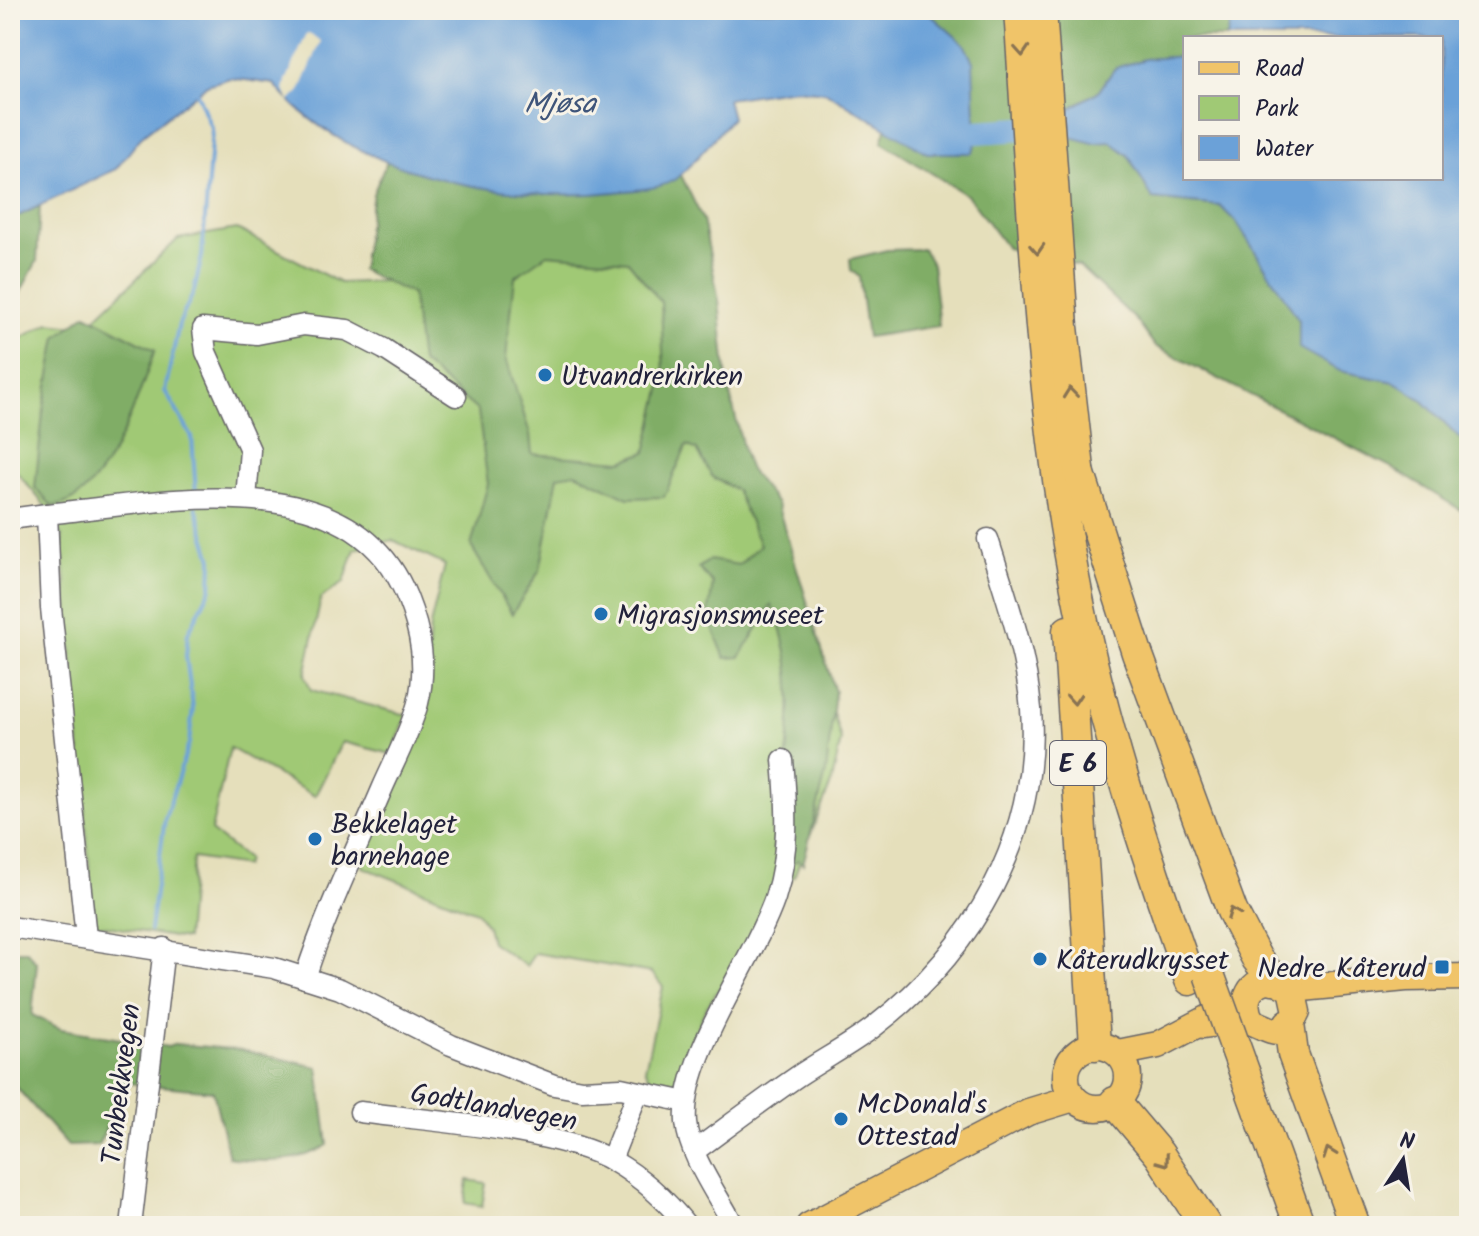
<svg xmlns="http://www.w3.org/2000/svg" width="1479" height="1236" font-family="Kalam,sans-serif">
<rect width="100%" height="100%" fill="#f7f3e8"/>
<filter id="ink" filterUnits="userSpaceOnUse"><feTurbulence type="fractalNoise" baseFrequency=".0125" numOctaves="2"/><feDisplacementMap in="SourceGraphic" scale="16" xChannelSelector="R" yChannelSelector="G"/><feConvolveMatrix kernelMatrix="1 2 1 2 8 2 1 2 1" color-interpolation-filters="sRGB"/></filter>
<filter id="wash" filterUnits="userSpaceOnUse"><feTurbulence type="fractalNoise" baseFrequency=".006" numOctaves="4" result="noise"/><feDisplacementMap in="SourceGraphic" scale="32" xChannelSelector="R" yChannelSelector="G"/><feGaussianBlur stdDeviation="1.8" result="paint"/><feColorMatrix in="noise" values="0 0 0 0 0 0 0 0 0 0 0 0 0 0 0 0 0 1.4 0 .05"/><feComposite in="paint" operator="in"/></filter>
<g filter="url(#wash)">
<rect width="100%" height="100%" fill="#e5dfbb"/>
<g fill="#a0c975" stroke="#617658" stroke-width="2">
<path d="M237,229L340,283L390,281L501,251L694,233L735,459L772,503L841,740L832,781L795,874L705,1010L673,1086L651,1079L645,1069L663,987L652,973L535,953L526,966L491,942L487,926L477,912L363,867L359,858L424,710L430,626L445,565L393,540L355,549L344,582L321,598L305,675L311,690L407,715L392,754L342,742L315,796L230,748L211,831L247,859L245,866L193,858L186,939L94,924L62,537L47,508L10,464V344L49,323L86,327L178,239Z"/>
<path d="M468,1180L486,1183L482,1206L465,1203Z"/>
</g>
<g fill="#80ad66" stroke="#516850" stroke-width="2" fill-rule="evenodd">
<path d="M925,10H1233L1227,38H1185V56L1145,59L1115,68L1099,91L1068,109L1093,143L1111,141L1128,155L1153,199L1220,206L1237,223L1299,320L1340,371L1395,382L1421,399L1469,447V515L1389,466L1155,346L1136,320L1079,266L1007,248L968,196L882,142L887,126L927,153L964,44Z"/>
<path d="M387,161L409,169L680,173L703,220L719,301L727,382L746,460L750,470L777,504L835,692L826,773L803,864L798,860L788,866L773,849C784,771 807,680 771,605L740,657L725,658L708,616L713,583L698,568L710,560L739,565L760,545L736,490L712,477L697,450L687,445L664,497L628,498L576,473L558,476L540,570L512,614L471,546L488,484L478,411L421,362L412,294L361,270L373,194ZM547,254L628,261L661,302L664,377L646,452L622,461L532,454L530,434L506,358L515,277Z"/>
<path d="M40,206L37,261L10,312V220Z"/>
<path d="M923,249L932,264L939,326L867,337L859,277L851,270L850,259L887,250Z"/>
<path d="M86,314L155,350C140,392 105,505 52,506L35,488L43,413L57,337Z"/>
<path d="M10,951H27L37,963L32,1015L61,1029L168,1047L176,1044L241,1050L318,1067L328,1145C299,1163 261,1164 229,1157L213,1091L128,1083L98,1145L68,1146L10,1080Z"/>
</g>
<g fill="#6ba1d8" stroke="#46628a" stroke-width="2">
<path d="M10,10H925L964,44L973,62L976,144L972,153H927L826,92L795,89L727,99L732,118C719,132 687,172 674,180C657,190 634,190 615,192C505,204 347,174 274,84L230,78L207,85L143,135L116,169L10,220Z"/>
<path d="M1233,10H1469V447L1421,399L1395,382L1340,371L1299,348V320L1237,223L1220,206L1153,199L1128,155L1111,142L1093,143L1071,137L1068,110L1099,91L1115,68L1145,59L1185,56V178H1441V38H1227Z"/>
</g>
<path fill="#e5dfbb" d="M307,33L321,41L300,91L289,102L284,90L286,81Z"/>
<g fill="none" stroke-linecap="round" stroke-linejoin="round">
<g stroke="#6ba1d8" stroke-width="4">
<path d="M196,494L192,437L165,391L179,324L194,291L202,256L212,130L197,93"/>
<path d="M150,930L165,818L189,743L193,708L186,656L188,633L211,588L212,559L196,507"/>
</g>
<path stroke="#6ba1d8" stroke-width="24" d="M976,132L1069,126"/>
</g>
</g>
<g filter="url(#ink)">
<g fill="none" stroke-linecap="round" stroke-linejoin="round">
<defs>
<g id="minor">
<path d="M246,499L250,450L206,352L203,329L257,334L304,325L347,330L384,349L456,396"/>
<path d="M47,514C161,502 352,460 407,597C421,632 427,666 418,703C410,732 395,760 383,787C356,850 326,912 305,978"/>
<path d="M10,519L47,514L51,608L86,937"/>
<path d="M10,927L274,968L340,989L451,1045L554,1085L582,1090L621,1088L686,1102"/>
<path d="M360,1112C427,1121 557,1129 613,1161C641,1177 667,1201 687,1226"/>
<path d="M696,1150C730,1125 763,1100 798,1076C823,1059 851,1045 875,1026C973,951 1040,835 1031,709C1026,651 1005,594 988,539"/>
<path d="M611,1160L638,1092"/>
<path d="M131,1226L164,948"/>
<path d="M734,1226C718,1195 689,1156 686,1122C681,1057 753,962 775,898C790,851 787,807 783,760"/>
</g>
<g id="major">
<path d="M1292,989L1406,978L1469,977"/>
<path d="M1203,1025C1217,1024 1236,1018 1249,1021C1268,1026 1282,1045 1297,1012L1292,989L1273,979C1250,981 1240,1000 1251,1021"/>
<circle cx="1097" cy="1077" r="31"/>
<path d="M1118,1053L1158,1045L1215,1015"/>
<path d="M809,1226L1028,1112L1074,1098"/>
</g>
<g id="highway">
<path d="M1019,10C1033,206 1039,405 1078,598C1104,729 1146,855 1190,980"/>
<path d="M1041,10L1063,327L1080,478"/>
<path d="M1079,471L1137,653L1232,911L1257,959L1273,979"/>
<path d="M1068,631L1095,1045"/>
<path d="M1289,1024L1293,1054L1355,1226"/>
<path d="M1245,1074L1300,1226"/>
<path d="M1115,1102L1159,1154L1206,1226"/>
</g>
</defs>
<use href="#minor" stroke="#666468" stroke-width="23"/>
<use href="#major" stroke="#666468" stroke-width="29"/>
<use href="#highway" stroke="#666468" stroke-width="33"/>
<use href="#minor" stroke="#fff" stroke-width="20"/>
<use href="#major" stroke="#f0c469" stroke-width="26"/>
<use href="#highway" stroke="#f0c469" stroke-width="30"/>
<defs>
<path id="highway-bridge" d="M1209,974L1245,1074"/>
</defs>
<use href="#highway-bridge" stroke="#666468" stroke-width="33" stroke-linecap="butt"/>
<use href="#highway-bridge" stroke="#f0c469" stroke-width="30"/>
</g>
<defs><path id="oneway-chevron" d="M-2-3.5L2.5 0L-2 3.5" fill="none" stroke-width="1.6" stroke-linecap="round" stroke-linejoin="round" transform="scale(2)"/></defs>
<g stroke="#897352">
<use href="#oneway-chevron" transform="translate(1022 51) rotate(86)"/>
<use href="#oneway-chevron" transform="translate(1037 249) rotate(86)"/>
<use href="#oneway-chevron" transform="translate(1070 393) rotate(-96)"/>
<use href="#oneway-chevron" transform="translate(1074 699) rotate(86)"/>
<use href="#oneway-chevron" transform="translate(1233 913) rotate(-111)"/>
<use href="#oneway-chevron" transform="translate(1329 1153) rotate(-110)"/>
<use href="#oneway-chevron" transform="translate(1164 1161) rotate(54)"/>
</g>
</g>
<g fill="#1f6fb2" stroke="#f7f3e8" stroke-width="3">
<circle cx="545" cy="375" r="8"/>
<circle cx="601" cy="614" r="8"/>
<circle cx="315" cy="839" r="8"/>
<circle cx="1040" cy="959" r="8"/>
<rect x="1434" y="959" width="16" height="16" rx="4"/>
<circle cx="841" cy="1119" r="8"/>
</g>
<g text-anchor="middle" stroke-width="6" stroke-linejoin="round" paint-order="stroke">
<rect fill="#f7f3e8" stroke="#62616f" stroke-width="2" x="1050" y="741" width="56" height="44" rx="6"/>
<g font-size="26" font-weight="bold" fill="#22223b">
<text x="1078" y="772">E 6</text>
</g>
<g font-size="28" fill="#22223b" stroke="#f7f3e8" text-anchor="start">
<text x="561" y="385">Utvandrerkirken</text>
<text x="617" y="624">Migrasjonsmuseet</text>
<text x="331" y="833">Bekkelaget<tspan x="331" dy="32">barnehage</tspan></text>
<text x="1056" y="969">Kåterudkrysset</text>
<text x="1426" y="977" text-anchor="end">Nedre Kåterud</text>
<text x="857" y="1113">McDonald's<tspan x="857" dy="32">Ottestad</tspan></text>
</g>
<g font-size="28" fill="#22223b" stroke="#f7f3e8">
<text transform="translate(120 1084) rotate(-83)" y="10">Tunbekkvegen</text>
<text transform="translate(494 1106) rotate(10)" y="10">Godtlandvegen</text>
</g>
<g font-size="30" font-style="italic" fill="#3f557a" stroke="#f7f3e8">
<text x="560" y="113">Mjøsa</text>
</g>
</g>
<rect width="1479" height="1236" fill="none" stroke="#f7f3e8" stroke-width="40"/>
<rect x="1183" y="36" width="260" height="144" fill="#f7f3e8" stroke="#a29fa3" stroke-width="2"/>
<rect x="1199" y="62" width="40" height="12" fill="#f0c469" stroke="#a29fa3" stroke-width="2"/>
<text x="1255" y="76" font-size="24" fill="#22223b">Road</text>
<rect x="1199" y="96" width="40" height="24" fill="#a0c975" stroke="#a29fa3" stroke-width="2"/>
<text x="1255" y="116" font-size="24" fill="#22223b">Park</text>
<rect x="1199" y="136" width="40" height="24" fill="#6ba1d8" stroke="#a29fa3" stroke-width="2"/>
<text x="1255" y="156" font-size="24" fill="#22223b">Water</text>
<g transform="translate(1403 1160) rotate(12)" stroke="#f7f3e8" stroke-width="6" paint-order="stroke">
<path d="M0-6L14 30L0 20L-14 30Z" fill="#22223b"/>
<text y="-12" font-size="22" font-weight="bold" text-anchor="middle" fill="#22223b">N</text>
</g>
</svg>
